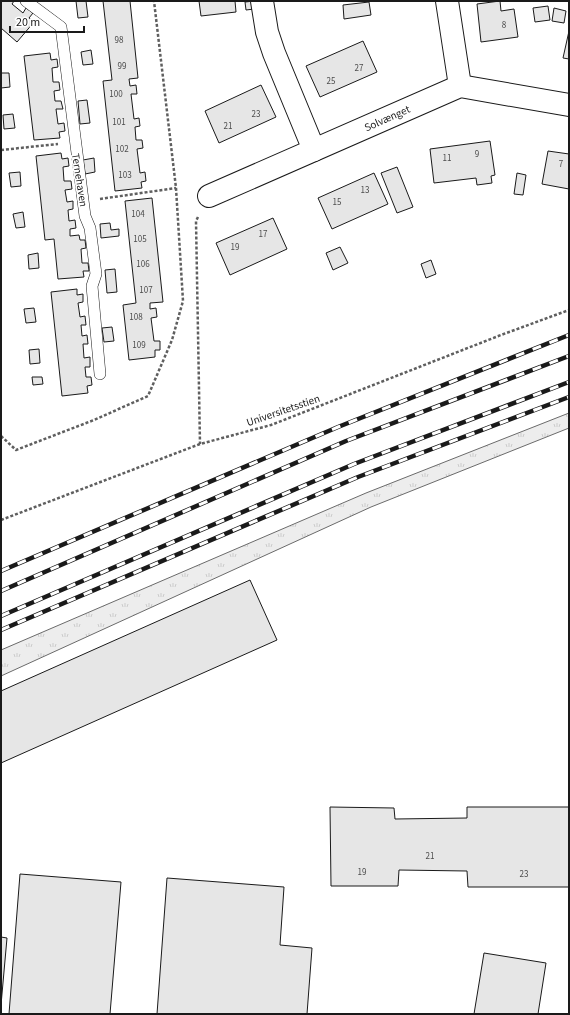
<svg xmlns="http://www.w3.org/2000/svg" width="570" height="1015" font-family="'Source Sans 3',sans-serif">
<defs>
<pattern id="grass-tufts" width="24" height="20" patternUnits="userSpaceOnUse"><rect width="24" height="20" fill="#ededed"/><path d="M3 7l-1-3M5 7V3M7 7l1-3M15 17l-1-3M17 17v-4M19 17l1-3" fill="none" stroke="#cbcbcb"/></pattern>
</defs>
<rect width="100%" height="100%" fill="#fff"/>
<path fill="url(#grass-tufts)" stroke="#6a6a6a" d="M569,413V428L371,507L1,676V650L366,493Z"/>
<g fill="#e6e6e6" stroke="#1a1a1a">
<path d="M1,1H14L12,4L23,13L26,8L33,13L29,18L34,22L17,42L1,28Z"/>
<path d="M76,1H86L88,17L78,18Z"/>
<path d="M103,1H130L138,78L129,79L130,86L136,85L137,94H131L134,119L139,118L140,126L135,127L136,140H142L143,148L137,149L140,173L145,172L146,181L141,182L142,188L115,191L103,81L112,80Z"/>
<path d="M199,1H235L236,12L201,16Z"/>
<path d="M254,1V9L246,10L245,2Z"/>
<path d="M500,1L501,11L514,9L518,37L481,42L477,4Z"/>
<path d="M369,2L371,15L344,19L343,5Z"/>
<path d="M548,6L550,20L535,22L533,8Z"/>
<path d="M554,8L566,11L564,23L552,21Z"/>
<path d="M569,31V59L563,58Z"/>
<path d="M363,41L377,72L320,97L306,66Z"/>
<path d="M91,50L93,64L83,65L81,52Z"/>
<path d="M50,53L51,60L57,59L58,67L52,68L53,82H59L60,90L54,91L55,101H61L63,109H56L58,124L64,123L65,131L59,132L60,138L34,140L24,56Z"/>
<path d="M1,73H9L10,87L1,88Z"/>
<path d="M261,85L276,117L219,143L205,111Z"/>
<path d="M87,100L90,123L80,124L78,101Z"/>
<path d="M13,114L15,128L4,129L3,115Z"/>
<path d="M490,141L495,175L491,176L492,183L477,185L476,178L434,183L430,149Z"/>
<path d="M548,151L569,154V189L542,184Z"/>
<path d="M61,153L62,159L68,158L69,166L63,167L64,181H71L72,189L65,190L67,202L73,201V209L68,210L69,221L75,220L76,228L70,229V236L79,235L80,240H85L86,248L81,249L82,263H88L89,271H83L84,277L58,279L54,239L45,240L36,156Z"/>
<path d="M94,158L95,172L85,174L83,160Z"/>
<path d="M397,167L413,207L397,213L381,173Z"/>
<path d="M20,172L21,186L11,187L9,173Z"/>
<path d="M374,173L388,204L332,229L318,198Z"/>
<path d="M517,173L526,175L523,195L514,194Z"/>
<path d="M152,198L163,302L150,303V309L156,308L157,317L151,318L154,341H160V350H155V357L129,360L123,305L136,303L125,201Z"/>
<path d="M23,212L25,227L16,228L13,214Z"/>
<path d="M273,218L287,249L230,275L216,243Z"/>
<path d="M110,223L111,230L119,229V236L101,238L100,224Z"/>
<path d="M340,247L348,263L333,270L326,253Z"/>
<path d="M38,253L39,268L29,269L28,255Z"/>
<path d="M431,260L436,274L426,278L421,264Z"/>
<path d="M115,269L117,292L107,293L105,270Z"/>
<path d="M77,289V295L83,294V302L78,303L80,317L85,316L86,325H81L82,336L87,335L88,344H83L84,358L90,357V367H85L86,377H91L92,385L87,386L88,393L62,396L51,292Z"/>
<path d="M34,308L36,322L26,323L24,309Z"/>
<path d="M112,327L114,341L104,342L102,328Z"/>
<path d="M39,349L40,363L30,364L29,350Z"/>
<path d="M32,377H42L43,384L33,385Z"/>
<path d="M250,580L277,640L1,763V691Z"/>
<path d="M330,807L394,808L395,819L467,818V807H569V887H468L467,871L399,870L398,886H331Z"/>
<path d="M20,874L121,882L110,1014H9Z"/>
<path d="M167,878L284,887L280,945L312,948L307,1014H157Z"/>
<path d="M1,937L7,938L1,1005Z"/>
<path d="M484,953L546,963L538,1014H474Z"/>
</g>
<g fill="none" stroke-linecap="round" stroke-linejoin="round">
<defs>
<path id="service" d="M26,1L61,27L85,216L90,228L96,274L92,286L100,374"/>
<g id="minor">
<path d="M262,1L267,32L274,53L314,150"/>
<path d="M447,1L460,86"/>
<path d="M209,196L460,86L569,105"/>
</g>
</defs>
<use href="#service" stroke="#1a1a1a" stroke-width="12"/>
<use href="#minor" stroke="#1a1a1a" stroke-width="24"/>
<g stroke="#5f5f5f" stroke-width="2.5" stroke-dasharray="3 2" stroke-linecap="butt">
<path d="M1,150L58,144"/>
<path d="M100,199L176,188"/>
<path d="M198,217L196,221L200,444"/>
<path d="M1,436L16,450L94,420L148,396L172,340L183,301L176,188L154,1"/>
<path d="M1,520L200,444L271,425L501,335L569,310"/>
</g>
<use href="#service" stroke="#fff" stroke-width="11"/>
<use href="#minor" stroke="#fff" stroke-width="22"/>
<defs>
<g id="rail">
<path d="M1,571L338,427L569,335"/>
<path d="M1,591L346,441L569,356"/>
<path d="M1,616L354,464L569,382"/>
<path d="M1,630L358,477L569,397"/>
</g>
</defs>
<use href="#rail" stroke="#1a1a1a" stroke-width="4.5"/>
<use href="#rail" stroke="#fff" stroke-width="3" stroke-dasharray="9" stroke-linecap="butt"/>
</g>
<g text-anchor="middle" stroke-width="3" stroke-linejoin="round" paint-order="stroke">
<g font-size="9" fill="#4d4d4d">
<text x="504" y="28">8</text>
<text x="119" y="43">98</text>
<text x="122" y="69">99</text>
<text x="359" y="71">27</text>
<text x="331" y="84">25</text>
<text x="116" y="97">100</text>
<text x="256" y="117">23</text>
<text x="119" y="125">101</text>
<text x="228" y="129">21</text>
<text x="122" y="152">102</text>
<text x="477" y="157">9</text>
<text x="447" y="161">11</text>
<text x="561" y="167">7</text>
<text x="125" y="178">103</text>
<text x="365" y="193">13</text>
<text x="337" y="205">15</text>
<text x="138" y="217">104</text>
<text x="263" y="237">17</text>
<text x="140" y="242">105</text>
<text x="235" y="250">19</text>
<text x="143" y="267">106</text>
<text x="146" y="293">107</text>
<text x="136" y="320">108</text>
<text x="139" y="348">109</text>
<text x="430" y="859">21</text>
<text x="362" y="875">19</text>
<text x="524" y="877">23</text>
</g>
<g font-size="11" fill="#1a1a1a" stroke="#fff">
<text transform="translate(387 118) rotate(-24)" y="4">Solvænget</text>
<text transform="translate(80 180) rotate(81)" y="4">Ternehaven</text>
<text transform="translate(283 410) rotate(-19)" y="4">Universitetsstien</text>
</g>
</g>
<rect width="570" height="1015" fill="none" stroke="#1a1a1a" stroke-width="4"/>
<path d="M10 26v6h74v-6" fill="none" stroke="#1a1a1a" stroke-width="2"/>
<text x="16" y="26" font-size="12" fill="#1a1a1a" stroke="#ffffff" stroke-width="3" paint-order="stroke">20 m</text>
</svg>
